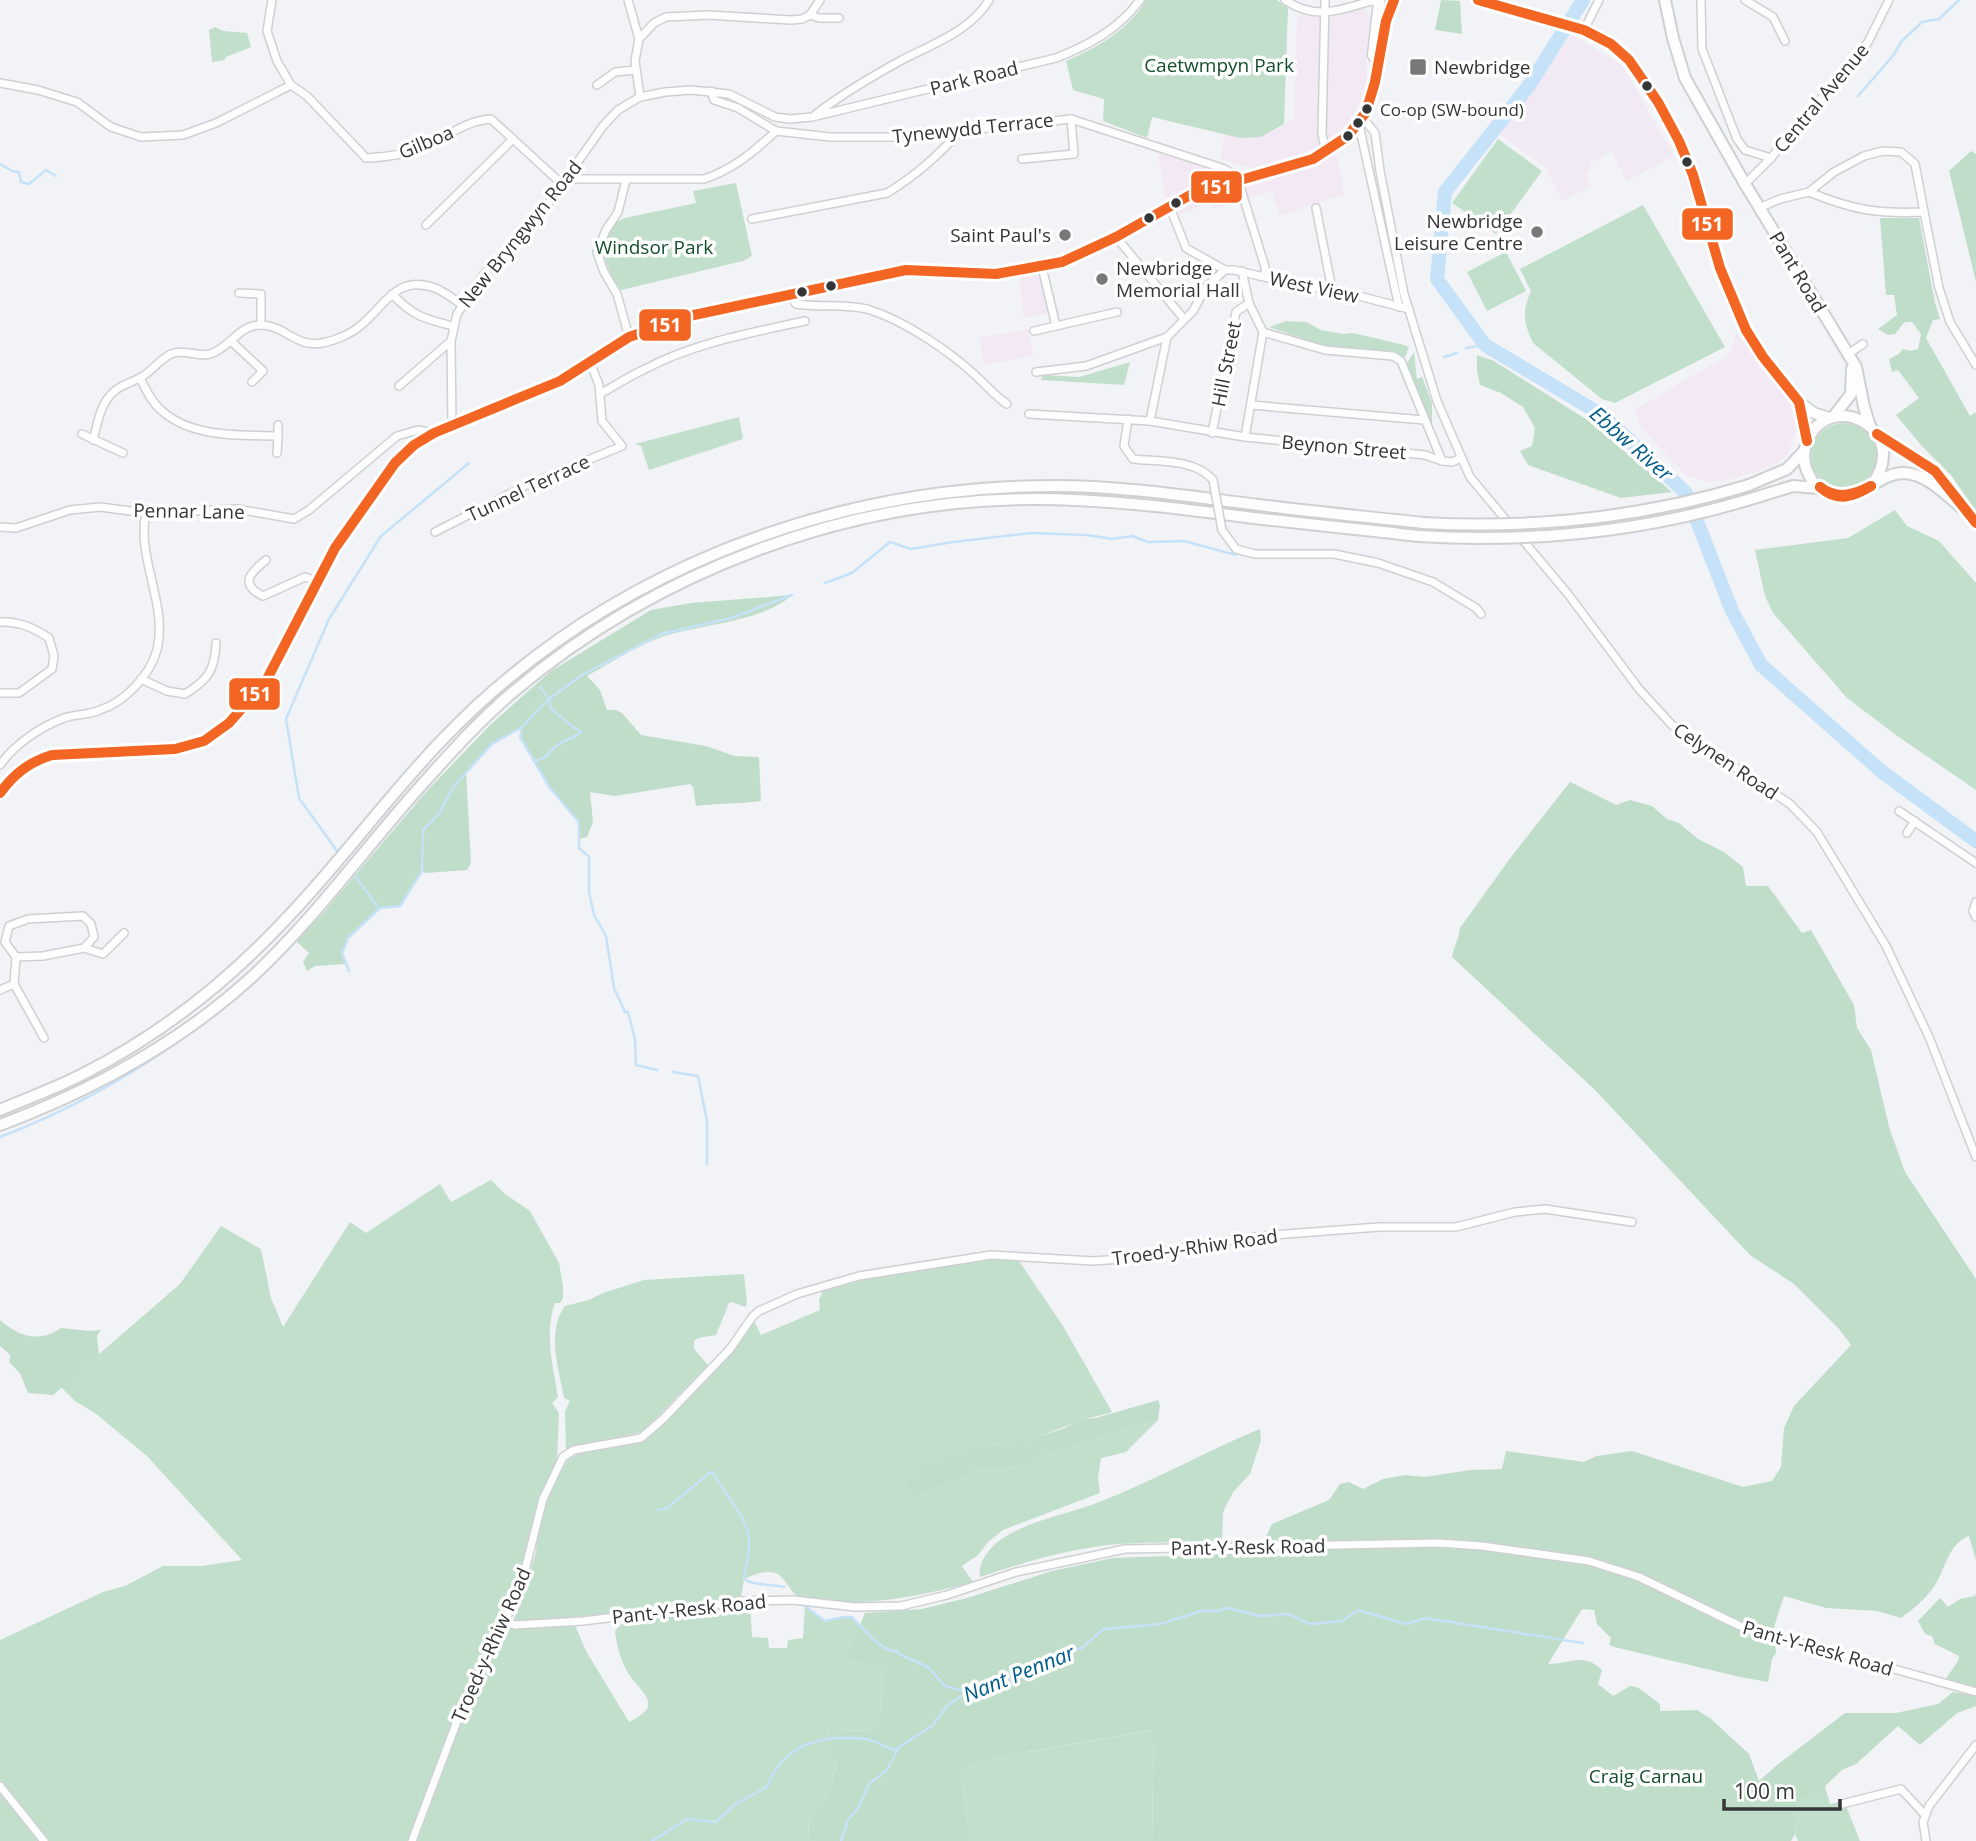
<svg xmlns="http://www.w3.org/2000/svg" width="1976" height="1841" font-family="'Open Sans',sans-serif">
<rect width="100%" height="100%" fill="#f1f3f6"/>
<g fill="#f2e9f4">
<path d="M1361,8L1365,10L1370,18L1366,71L1369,91L1367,101L1359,115L1345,132L1316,149L1253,169L1220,159L1225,134L1254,138L1280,128L1294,119L1297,15L1330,17Z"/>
<path d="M1336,149L1344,194L1280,216L1272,191L1214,209L1212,202L1178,215L1176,208Z"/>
<path d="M1158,153L1219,170L1220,175L1202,186L1166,200Z"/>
<path d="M1037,274L1040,277L1049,313L1024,318L1019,276Z"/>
<path d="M1028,329L1033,356L984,365L979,338Z"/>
<path d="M1736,331L1793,402L1797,420L1796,431L1787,455L1772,466L1725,481L1710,482L1687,476L1642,429L1634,410L1730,354Z"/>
</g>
<path fill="#f1eaf5" d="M1571,35L1622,65L1674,156L1627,181L1611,151L1591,163L1586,177L1591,187L1562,201L1546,168L1498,133Z"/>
<g fill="#c2dfcc">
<path d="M1146,0H1277L1288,8L1284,124L1261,137L1240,138L1152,117L1147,138L1103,121L1104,99L1073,90L1066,61C1096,48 1129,30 1146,0Z"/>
<path d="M215,27L223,31L247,33L251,47L226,57L225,60L212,62L209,30Z"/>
<path d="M1498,139L1542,171L1496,234L1452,203Z"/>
<path d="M736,183L752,256L743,261L621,290L612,277L602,252L612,224L625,218L696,203L693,191Z"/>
<path d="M1643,205L1725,347L1615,403L1602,399L1533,343C1523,321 1522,312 1531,291L1520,269Z"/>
<path d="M1506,252L1526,291L1487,311L1467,272Z"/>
<path d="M1286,321L1306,322L1321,330L1343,334L1353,333L1404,345L1409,347L1404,359L1394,352L1327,347L1269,327Z"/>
<path d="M1414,352L1417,379L1422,377L1432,403V431L1407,363Z"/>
<path d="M1130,362L1124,385L1041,380L1043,375L1079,377Z"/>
<path d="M739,417L743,439L649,470L641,446L635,444Z"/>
<circle cx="1844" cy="456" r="33"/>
<path d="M1895,510L1907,526L1939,541L1976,583V790L1896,735L1847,698L1773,613L1765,596L1755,550L1848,538Z"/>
<path d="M491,1180L505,1194L530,1211L559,1263L563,1286V1298L560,1303H555C544,1334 553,1366 558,1397L552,1403L559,1413L557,1463L517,1591L494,1640L410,1841H49L0,1780V1640L103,1592L125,1586L163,1566H201L242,1560L147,1456L95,1413L75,1401L61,1387L180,1284L221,1226L261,1249L271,1298L283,1327L350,1222L366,1233L440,1184L451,1202Z"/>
<path d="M1017,1258L1063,1326L1112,1412C1101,1416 1089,1417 1079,1421C1054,1431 1029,1440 1003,1447L998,1443L959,1456L905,1482L901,1490L908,1501L977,1471L1018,1467L1062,1450L1158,1420L1126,1452L1101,1458L1098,1478L1100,1493L1003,1530L989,1541L978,1555L962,1566L973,1582C919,1597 864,1607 807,1600C780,1596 793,1556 744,1579L741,1597L601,1615L515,1621L514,1619L535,1556L541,1518L548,1495L568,1460L578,1454L643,1442L721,1364L754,1321L761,1335L820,1310L819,1300L823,1291C885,1273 952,1259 1017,1258Z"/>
<path d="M744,1274L747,1304L745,1307L732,1302L729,1303L716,1335L698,1338L694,1341V1349L708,1365L643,1432L585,1444L566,1451L565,1411L570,1401L564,1398C559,1369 546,1332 565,1306L589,1300L603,1293L644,1280Z"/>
<path d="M1260,1429L1261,1440L1250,1474L1233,1492L1223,1512L1222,1541C1188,1542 1153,1542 1118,1544C1071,1548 1025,1562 980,1577C978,1561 990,1547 1003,1538C1031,1520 1068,1514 1099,1502C1154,1481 1206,1451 1260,1429Z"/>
<path d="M750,1605L752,1637L768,1638L769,1648H787L788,1640L803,1638L805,1606L825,1621L843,1617H852L861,1626L846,1659L888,1670L882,1686L881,1720L872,1730L844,1731L829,1725L827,1746L837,1763L826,1800L809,1821L808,1841H417L454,1738L507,1627L575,1625L586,1651L629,1722C664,1705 644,1696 628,1673C621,1662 616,1643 615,1631L625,1620Z"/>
<path d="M1153,1730L1155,1751L1152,1773L1153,1841H971L960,1770L994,1758Z"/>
<path d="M0,1789L40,1841H0Z"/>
<path d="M1826,1790L1830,1804L1839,1802L1841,1807L1846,1806L1860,1841H1798L1795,1834L1797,1802Z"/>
</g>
<g fill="#c0ddca">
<path d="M1441,0L1460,1L1462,34L1435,30Z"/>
<path d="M1971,151L1976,154V282L1949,171Z"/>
<path d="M1880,218H1919L1935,303L1940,319L1933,320L1926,338L1970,416L1976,412V511L1951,475L1921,445L1896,415L1919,398L1898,370L1892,372L1889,359L1899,354L1903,349L1910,351L1918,349L1921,334L1912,322C1901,320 1902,327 1895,334L1888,335L1878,329L1897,315L1894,295H1886Z"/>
<path d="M1477,355L1494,361L1589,421L1672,492L1621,498L1528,465L1520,451L1532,446L1535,428L1523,407L1501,393L1480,385L1477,371Z"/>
<path d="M792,595C762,623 697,624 659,638C635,647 610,663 587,676L600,690L607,710H616L622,713L641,735L706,746L735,756L759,757L761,801C739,804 718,803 696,806L693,787L690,784L615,796L590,792L593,822L587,837L579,839V822L550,788L520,737L521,727L492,744L466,772L471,863L467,870L426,873L422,871L400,906L380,908L348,938L342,953L345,964L315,966L307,971L303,962L309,953L296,941L324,912L425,793L490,725L551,671L651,610L691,603Z"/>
<path d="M1570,782L1616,805L1630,800L1652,806L1667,819L1679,823L1698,839L1724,852L1743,867L1746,886H1768L1802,933L1811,930L1854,1005L1857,1028L1871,1050L1889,1127L1905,1172L1976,1279V1560L1969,1536C1947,1544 1946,1570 1933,1588C1925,1599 1912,1610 1901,1618L1877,1611L1826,1608L1784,1596L1774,1627L1776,1653L1772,1659L1768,1682L1740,1677L1614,1647L1609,1645L1611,1638L1597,1624L1594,1610L1582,1609L1548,1664C1571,1664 1583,1652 1602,1670L1598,1684L1613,1696L1630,1686L1637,1687L1660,1704V1711L1697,1710L1711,1719L1749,1754L1759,1781L1777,1765L1845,1713H1896L1938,1704L1953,1692L1976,1696V1706L1957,1713L1920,1745L1898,1726L1856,1764L1842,1770L1825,1786L1826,1790L1797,1802L1795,1834L1791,1841H1153L1152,1773L1155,1751L1152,1730L994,1758L960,1770L971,1841H808L809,1821L826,1800L837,1764L827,1746L829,1724L844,1731L872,1730L881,1719L882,1686L887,1670L846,1659L865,1613L922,1609L967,1598L1052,1571L1113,1558L1258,1553L1272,1524L1329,1500L1340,1484L1349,1482L1363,1489L1383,1479L1405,1475L1425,1477L1470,1470L1502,1469L1506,1451L1584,1462L1597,1456L1632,1451L1743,1487L1772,1481L1781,1467L1784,1428L1794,1406L1851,1345L1839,1329L1794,1284L1750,1255L1594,1089L1452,957C1454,946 1459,939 1460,928L1511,857Z"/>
<path d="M0,1320C19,1337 40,1343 61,1328L89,1331L101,1330L97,1336L99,1356L53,1395L28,1393L20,1373L9,1362L10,1355L0,1346Z"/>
<path d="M1158,1400L1160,1405L1158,1420L1062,1450L1018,1467L977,1471L908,1501L901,1490L908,1477L925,1465L999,1443L1003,1447L1062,1429L1082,1419L1096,1418Z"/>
<path d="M1976,1593V1689L1945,1680L1958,1661L1959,1656L1935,1644L1932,1636L1925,1634L1918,1621L1940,1598L1948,1607L1960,1599L1975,1596Z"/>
</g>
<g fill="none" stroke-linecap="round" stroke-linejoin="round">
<g stroke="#c5e2f8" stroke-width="2.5">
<path d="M1858,96L1892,57L1902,41L1922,22L1939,19L1959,0"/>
<path d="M0,164L12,171L19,172L21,182L29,184L46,170L56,176"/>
<path d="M1466,348L1485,345"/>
<path d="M1444,357L1457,353"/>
<path d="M825,583L852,573L890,542L911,549L953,542L1031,533L1087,535L1112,539L1132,536L1148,542L1184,541L1236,555"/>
<path d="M522,728L520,737L550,788L579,822V848L589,857V892L594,915L606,936L614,988L625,1012H628L635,1039L636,1065L657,1070"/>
<path d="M535,761C552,756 547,752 559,744C567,739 575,738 581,732C569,725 562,717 551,709L549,699L540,687"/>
<path d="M340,855L299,798L286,719L329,619L381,536L469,463"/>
<path d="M352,872L377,906"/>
<path d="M288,949L308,927"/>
<path d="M349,971L342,953L348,938L380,908L400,906L422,871L423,830L439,814L454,786L492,744L522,727L549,699L582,675L661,634L731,618L792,595"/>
<path d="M673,1072L698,1076L707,1121V1164"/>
<path d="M0,1137C71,1110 138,1072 198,1027"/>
<path d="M658,1510L666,1509L712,1471C722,1491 748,1518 749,1540C750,1554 745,1566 744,1579C754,1586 772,1584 784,1587"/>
<path d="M805,1606L825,1621L843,1617H852C864,1629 880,1651 896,1651L901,1655L928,1667L945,1686L967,1692"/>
<path d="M652,1841L687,1819L716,1822L734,1805L767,1787C783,1743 823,1734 866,1739C877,1740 885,1749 897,1750"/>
<path d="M841,1841L848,1820L858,1808L869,1784L887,1770L899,1747L932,1726L948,1705L967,1692H976L1027,1673L1055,1655L1082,1648L1103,1629L1161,1624L1201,1611H1218L1226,1608L1261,1616L1288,1614L1310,1624L1342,1621L1358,1610L1406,1624L1425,1618L1583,1643"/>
</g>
<path stroke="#c5e2f8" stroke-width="14" d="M1583,0L1530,84L1445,192L1437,279L1485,345L1602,415L1686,493L1732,611L1761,665L1881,771L1976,841"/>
<defs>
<g id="street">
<path d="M272,0L267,31L277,61L291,85L307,96L366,158C388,157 411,154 431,144C453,133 466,121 491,119L563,185"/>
<path d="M628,0L639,39"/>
<path d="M1285,0C1313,19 1335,12 1364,3C1370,1 1376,1 1380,0"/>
<path d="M1325,0L1322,134L1326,152"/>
<path d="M1701,0L1702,49L1737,139L1745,150L1771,158L1745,184"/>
<path d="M1745,0L1773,17L1785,41"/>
<path d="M810,15L820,0"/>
<path d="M1584,30L1599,0"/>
<path d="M0,83L38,90L77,102L111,127L141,137L183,135L216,123L291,85"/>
<path d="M597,85L615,72L635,70"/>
<path d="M711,91L714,100L738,108L776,131L830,137H904L1071,119L1222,168L1228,171L1232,182"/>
<path d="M640,97L635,61L639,39L654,23L666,17L708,15L791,20L802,19L810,15L819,18H839"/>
<path d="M816,114C842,94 871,77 900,61C930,45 971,31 989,0"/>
<path d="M1364,119L1375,133L1380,171L1404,294L1437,401L1470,477L1568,594L1639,689L1672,725L1790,804L1817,832L1886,946L1929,1037L1976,1157"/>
<path d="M1359,125L1399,307"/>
<path d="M1771,158L1799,122L1852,66L1868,42L1889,0"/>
<path d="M1022,159L1074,154L1071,119"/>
<path d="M569,176L576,179H704C732,170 755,151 776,131"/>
<path d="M626,180L618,212L606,230L597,252L604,272L617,294L629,337"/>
<path d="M1238,180L1265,267V276"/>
<path d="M1809,192C1853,210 1877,214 1924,212L1939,288L1950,322L1976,365"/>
<path d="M1169,205L1186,248L1225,270H1234L1307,287L1332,289L1409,309"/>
<path d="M1316,208L1332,289"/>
<path d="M1759,208L1780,199L1809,192L1834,172L1864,156L1883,151L1901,152L1915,164L1924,212"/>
<path d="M752,219L887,193C915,176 939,155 960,131"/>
<path d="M426,225L513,139"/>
<path d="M1116,237L1184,319"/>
<path d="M1042,267L1056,326"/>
<path d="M1242,271L1249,303L1263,332L1325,350L1393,356L1401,361L1442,461L1452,462L1461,458"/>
<path d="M239,293L261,294V325"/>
<path d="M392,294C413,316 424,319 453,326"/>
<path d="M789,294L796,304C821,308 846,303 870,310C905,321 949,351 975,375C986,385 994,395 1007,404"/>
<path d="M1034,331L1117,312"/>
<path d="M231,341L263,371L252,382"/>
<path d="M1848,354L1863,344"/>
<path d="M1036,372L1086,366L1167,337L1193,311L1206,287L1225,270"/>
<path d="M140,378C146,389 151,402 161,410C191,438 240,435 278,436L277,453"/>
<path d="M399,386L451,341"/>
<path d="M600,394C614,386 628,377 643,370C693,343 750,333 805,321"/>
<path d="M1251,405L1424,420"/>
<path d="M1029,414L1150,421L1245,437L1425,455L1442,461"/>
<path d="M1128,419L1124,446L1133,459C1160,462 1195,459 1213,480"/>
<path d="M1150,421L1167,337"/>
<path d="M452,425L451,341L457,314L484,274L534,224L603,126L618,110L640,97L665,92L691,90L729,94L775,117L790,119L812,117L1056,58C1089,45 1119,29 1140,0"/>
<path d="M1212,433L1236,312L1249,303"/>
<path d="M82,434L123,453"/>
<path d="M278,436V425"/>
<path d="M1245,437L1263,332"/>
<path d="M93,440C99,418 101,397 122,386C131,382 139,379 146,374C154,368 162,358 171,354C185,348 200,359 213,353C232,345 240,324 262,325C285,326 297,348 322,343C334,341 351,334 360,326C385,306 396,274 435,288C445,292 454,299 462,305"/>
<path d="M0,527L16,528L70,510L100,507L146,513L238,509L294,519L309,510L397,436L418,430L433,433"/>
<path d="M1222,530L1236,549L1255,554H1334L1378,563L1433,582L1476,608L1481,614"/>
<path d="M435,532L525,486L622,446L602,421L599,385L590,362"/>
<path d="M266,560C251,572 238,584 263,596L305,577L316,581"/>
<path d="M0,622C19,621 34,628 49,638L54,656L52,669L19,693H0"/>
<path d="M141,679L167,691L185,694C208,680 215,670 216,643"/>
<path d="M0,765C15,744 40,727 64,718C76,714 89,715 100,710C125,702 150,675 157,650C168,603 136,558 146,513"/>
<path d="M1899,811L1976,863"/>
<path d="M1907,833L1915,821"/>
<path d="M1976,902L1973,911L1976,917"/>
<path d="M83,916L91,924L94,937L84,948L43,956L16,957L5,942L9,926L28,919Z"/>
<path d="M84,948L103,954L124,933"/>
<path d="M14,984L44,1038"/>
<path d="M0,990L14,984L16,957"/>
<path d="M505,1622L515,1625L583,1621L745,1601L793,1600L855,1607L901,1606L947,1595L1016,1572L1125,1549L1439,1543L1482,1546L1589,1561L1639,1577L1740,1626L1976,1692"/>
<path d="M0,1786L44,1841"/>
<path d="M1842,1804L1901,1789L1925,1815"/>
<path d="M412,1841L459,1716L520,1590L543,1499L563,1457L574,1450L641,1438L663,1419L730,1349L753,1316L759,1311L797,1294L859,1276L991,1255L1093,1261L1121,1259L1238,1239L1273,1235L1379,1227H1456L1515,1212L1545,1209L1632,1222"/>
<path d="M1926,1841L1923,1822L1929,1806L1976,1745"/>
</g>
<g id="secondary">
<path d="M1478,0L1584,30L1611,44L1629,60L1658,102L1684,152L1720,268L1746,330L1763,357L1799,402L1814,413L1830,418"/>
<path d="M1379,64L1373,55L1379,1"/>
<path d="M1799,404L1807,441"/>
<path d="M0,793C14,774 28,761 52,755L175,749L204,741L229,723L266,681L335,548L395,463L414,445L434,433L560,381L629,337L694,315L906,270L996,274L1042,267L1062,262L1116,237L1192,194L1313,159C1373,128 1371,103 1382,42C1385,28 1387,13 1394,0"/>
</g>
<g id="primary">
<path d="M1665,0L1673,38L1685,78L1745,184L1856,367L1864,407L1870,426"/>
<path d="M1833,417L1851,394L1852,369"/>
<path d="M1879,435L1935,471L1976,523"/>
<path d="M1749,485L1787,469L1804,451"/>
<path d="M1871,486C1914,430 1829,386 1807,442C1802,454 1804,466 1810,477C1814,485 1821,491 1830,494C1860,505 1876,473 1904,473C1927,474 1946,495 1962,508"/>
<path d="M1754,498L1793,486L1819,488"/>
<path d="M0,1110C28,1098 56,1088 83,1074C158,1036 227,982 285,920C340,863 387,797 442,740C601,574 826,486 1055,486C1124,486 1192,497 1259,505C1314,512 1369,517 1423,523"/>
<path d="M0,1125C91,1091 181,1042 253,976C317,916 368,844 427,779C454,749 482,718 513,692C656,571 847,499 1034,499C1105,499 1176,508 1246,517C1303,524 1360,529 1418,536"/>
</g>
</defs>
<use href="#street" stroke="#ced0d2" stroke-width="10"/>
<use href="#secondary" stroke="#ced0d2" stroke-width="13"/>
<use href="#primary" stroke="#ced0d2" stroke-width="14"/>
<use href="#street" stroke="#fdfdfe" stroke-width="7"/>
<use href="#secondary" stroke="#fdfdfe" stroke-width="10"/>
<use href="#primary" stroke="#fdfdfe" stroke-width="10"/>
<defs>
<path id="street-bridge" d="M1213,480L1222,530"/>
<g id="primary-bridge">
<path d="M1423,523C1534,529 1642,518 1749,485"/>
<path d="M1418,536C1532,543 1644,532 1754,498"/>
</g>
</defs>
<use href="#street-bridge" stroke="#ced0d2" stroke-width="10" stroke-linecap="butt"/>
<use href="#primary-bridge" stroke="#ced0d2" stroke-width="14" stroke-linecap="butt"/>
<use href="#street-bridge" stroke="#fdfdfe" stroke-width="7"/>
<use href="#primary-bridge" stroke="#fdfdfe" stroke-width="10"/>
<defs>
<g id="bus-1">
<path d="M1478,0L1584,30L1611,44L1629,60L1658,102L1679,141L1693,175L1720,268L1746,330L1763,357L1799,402L1807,441"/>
<path d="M1877,434L1935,471L1976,523"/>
<path d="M1820,487C1837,500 1854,495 1871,486"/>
<path d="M1820,487C1838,503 1853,497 1871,486"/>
<path d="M0,793C14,774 29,762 52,755L175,749L204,741L229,723L266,681L335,548L395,463L414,445L434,433L560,381L629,337L694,315L906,270L996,274L1062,262L1116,237L1192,194L1313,159L1348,136L1366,112L1375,82L1386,21L1394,0"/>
</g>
</defs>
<use href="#bus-1" stroke="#fff" stroke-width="16"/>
<use href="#bus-1" stroke="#f26522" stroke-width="10"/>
</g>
<g fill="#76787a" stroke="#fff" stroke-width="2.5">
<rect x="1409" y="58" width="18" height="18" rx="3.5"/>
<circle cx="1537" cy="232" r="7"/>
<circle cx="1065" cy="235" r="7"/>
<circle cx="1102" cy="279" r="7"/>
</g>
<g fill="#343537" stroke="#fff" stroke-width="2.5">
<circle cx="1647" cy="86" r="6"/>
<circle cx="1367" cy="109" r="6"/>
<circle cx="1358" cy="123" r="6"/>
<circle cx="1348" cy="136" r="6"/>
<circle cx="1687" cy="162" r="6"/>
<circle cx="1176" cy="203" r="6"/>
<circle cx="1149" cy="218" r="6"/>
<circle cx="831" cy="286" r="6"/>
<circle cx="802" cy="292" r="6"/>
</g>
<g text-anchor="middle" stroke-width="7" stroke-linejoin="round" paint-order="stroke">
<g font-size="17" fill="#343537" stroke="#fff" text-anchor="start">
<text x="1380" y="116">Co-op (SW-bound)</text>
</g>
<g font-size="19" fill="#144f2c" stroke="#fff">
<text x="1219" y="72">Caetwmpyn Park</text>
<text x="654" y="254">Windsor Park</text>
<text x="1646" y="1783">Craig Carnau</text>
</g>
<g font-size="19" fill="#343537" stroke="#fff" text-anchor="start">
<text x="1434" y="74">Newbridge</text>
<text x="1523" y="228" text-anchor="end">Newbridge<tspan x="1523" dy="22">Leisure Centre</tspan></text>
<text x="1051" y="242" text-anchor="end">Saint Paul's</text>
<text x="1116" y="275">Newbridge<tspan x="1116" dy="22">Memorial Hall</tspan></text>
</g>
<g font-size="19" fill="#343537" stroke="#fff">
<text transform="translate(974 78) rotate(-14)" y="7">Park Road</text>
<text transform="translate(1821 98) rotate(-50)" y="7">Central Avenue</text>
<text transform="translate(973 128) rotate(-6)" y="7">Tynewydd Terrace</text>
<text transform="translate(426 142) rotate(-23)" y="7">Gilboa</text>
<text transform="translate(520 234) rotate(-51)" y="7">New Bryngwyn Road</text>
<text transform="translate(1798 272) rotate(59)" y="7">Pant Road</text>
<text transform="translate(1314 287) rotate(12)" y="7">West View</text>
<text transform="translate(1226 364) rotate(-79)" y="7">Hill Street</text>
<text transform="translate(1344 447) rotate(5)" y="7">Beynon Street</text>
<text transform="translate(528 488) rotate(-25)" y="7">Tunnel Terrace</text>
<text transform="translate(189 511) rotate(1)" y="7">Pennar Lane</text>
<text transform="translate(1726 761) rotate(34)" y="7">Celynen Road</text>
<text transform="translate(1195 1247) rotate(-8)" y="7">Troed-y-Rhiw Road</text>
<text transform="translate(1248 1547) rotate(-1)" y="7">Pant-Y-Resk Road</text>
<text transform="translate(689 1609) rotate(-6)" y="7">Pant-Y-Resk Road</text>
<text transform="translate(491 1645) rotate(-66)" y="7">Troed-y-Rhiw Road</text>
<text transform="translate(1818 1648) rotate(16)" y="7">Pant-Y-Resk Road</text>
</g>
<g font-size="21" font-style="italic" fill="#005c8b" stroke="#fff">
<text transform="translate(1631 444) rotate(41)" y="7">Ebbw River</text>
<text transform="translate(1019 1674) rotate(-22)" y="7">Nant Pennar</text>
</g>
</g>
<g stroke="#fff" stroke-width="2.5">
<rect x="1190" y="170" width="53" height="34" rx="7" fill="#f26522"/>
<rect x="1681" y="207" width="53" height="34" rx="7" fill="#f26522"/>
<rect x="638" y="308" width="54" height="34" rx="7" fill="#f26522"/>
<rect x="228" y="677" width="53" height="34" rx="7" fill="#f26522"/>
</g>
<g font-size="19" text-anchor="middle" font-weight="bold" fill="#fff">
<text x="1216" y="194">151</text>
<text x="1707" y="231">151</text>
<text x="665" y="332">151</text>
<text x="255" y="701">151</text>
</g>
<path d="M1724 1799v10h116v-10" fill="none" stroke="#343537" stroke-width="3.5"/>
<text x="1734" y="1799" font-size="21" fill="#343537" stroke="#ffffff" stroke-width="5" paint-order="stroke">100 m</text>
</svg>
